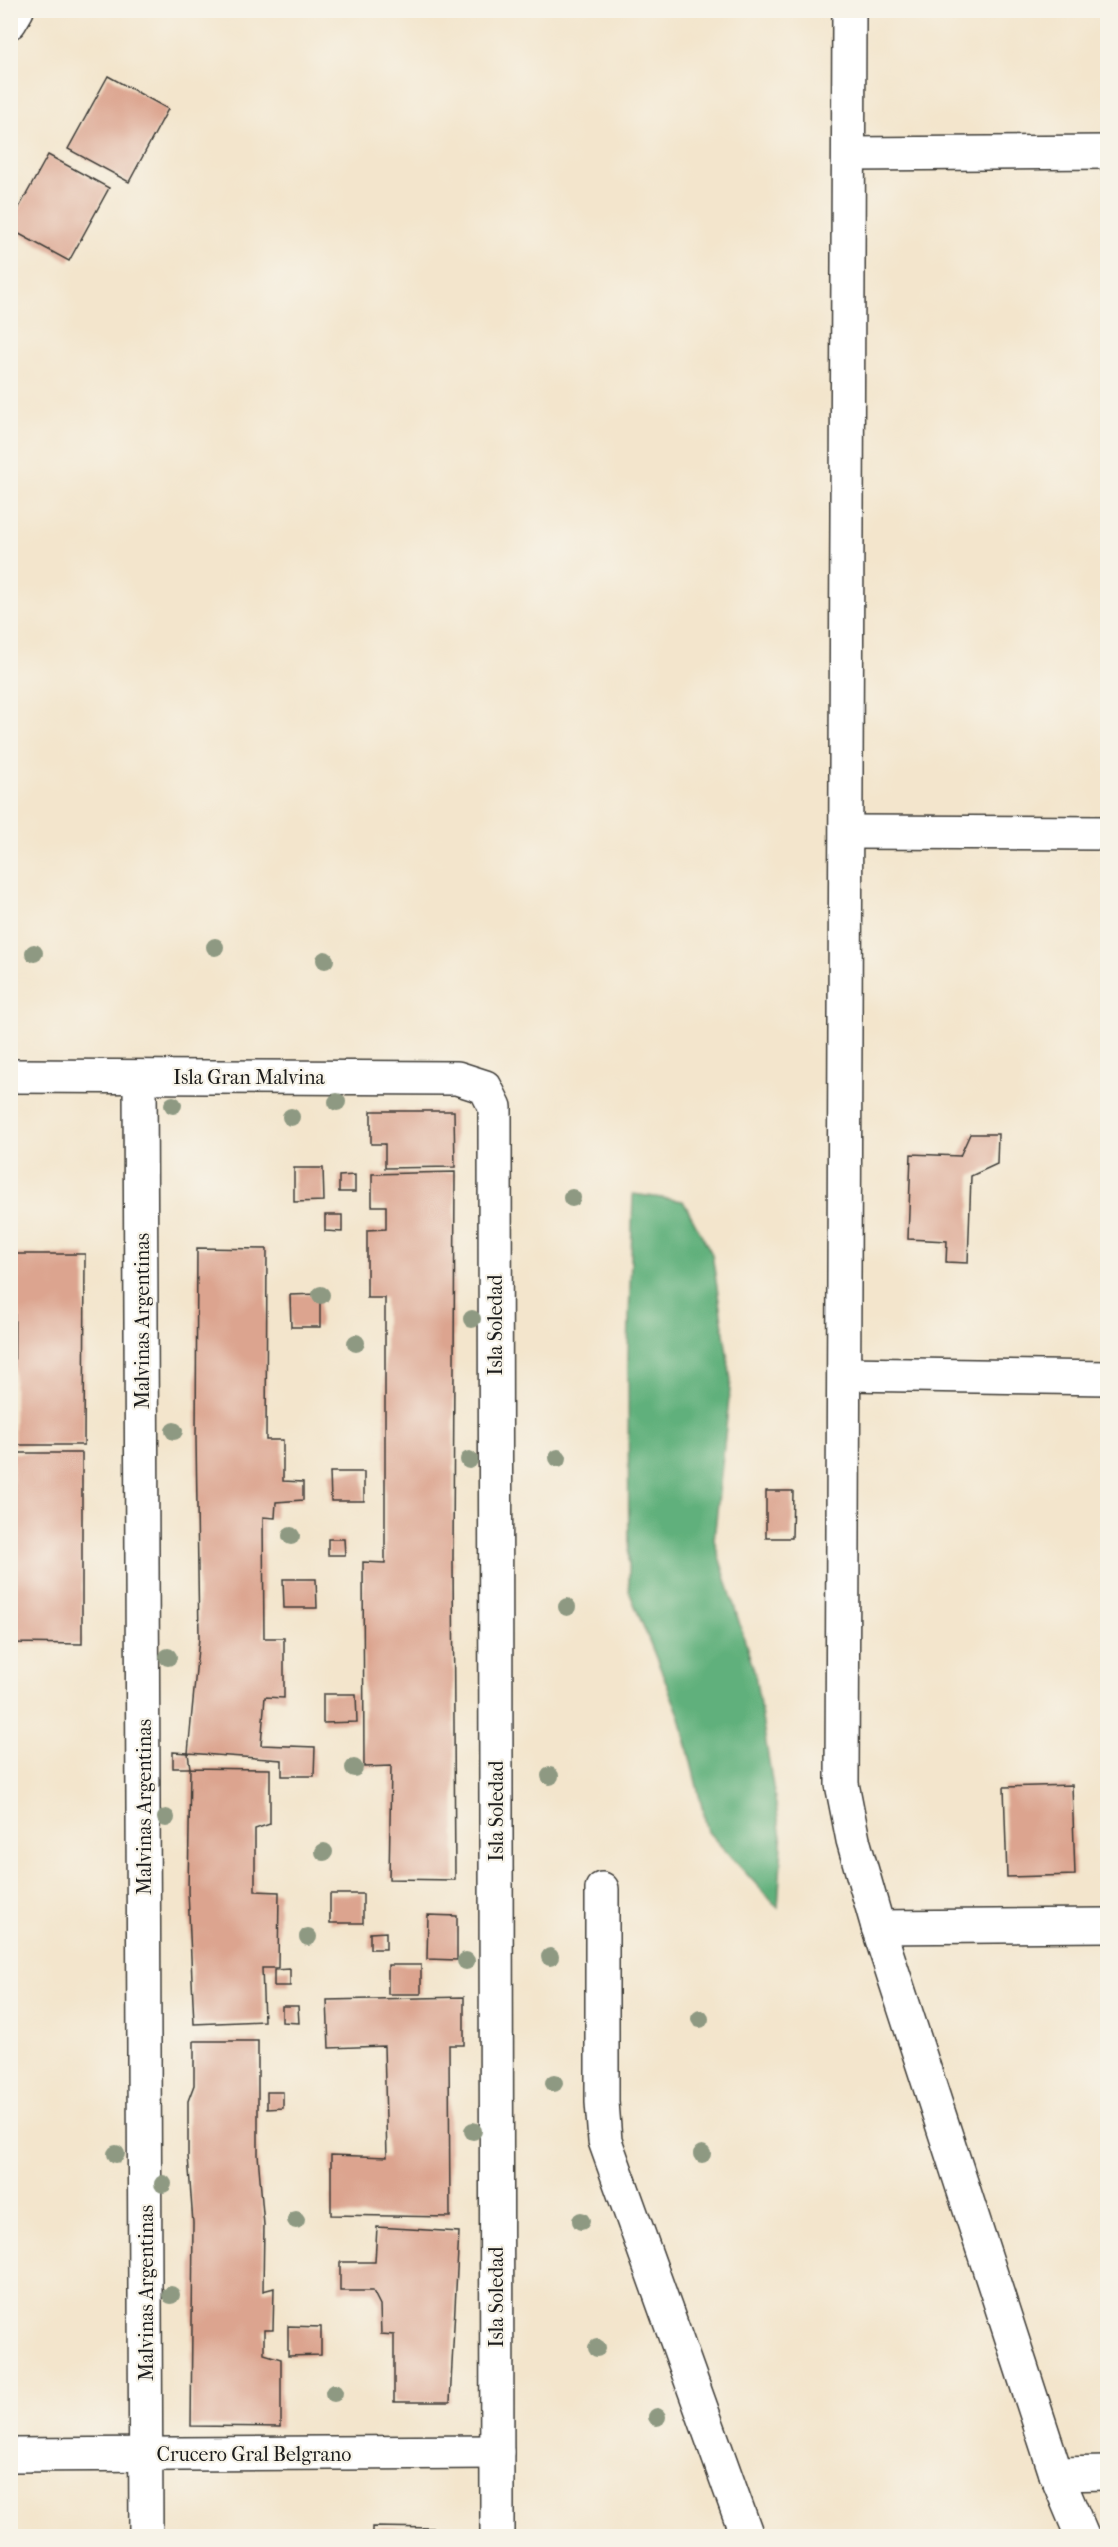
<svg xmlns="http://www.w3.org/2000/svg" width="1118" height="2547" font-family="'IM FELL French Canon',serif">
<rect width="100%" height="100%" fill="#f7f3e8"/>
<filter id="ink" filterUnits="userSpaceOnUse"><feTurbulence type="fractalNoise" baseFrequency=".0167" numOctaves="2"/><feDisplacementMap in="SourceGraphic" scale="12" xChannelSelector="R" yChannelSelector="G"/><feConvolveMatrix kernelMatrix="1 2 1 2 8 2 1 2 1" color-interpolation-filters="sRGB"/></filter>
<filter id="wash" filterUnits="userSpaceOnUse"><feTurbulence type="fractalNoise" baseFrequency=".008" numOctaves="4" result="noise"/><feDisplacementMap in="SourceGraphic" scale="24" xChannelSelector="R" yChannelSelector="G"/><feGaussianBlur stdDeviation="1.35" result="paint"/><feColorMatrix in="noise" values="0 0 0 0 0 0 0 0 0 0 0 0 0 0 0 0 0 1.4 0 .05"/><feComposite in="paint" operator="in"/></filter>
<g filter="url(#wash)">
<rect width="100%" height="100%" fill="#f3e5cc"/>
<path fill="#60b07c" stroke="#3e664c" stroke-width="1.5" d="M633,1194L683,1201L712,1254L731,1380L714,1540L755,1674L782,1843L778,1908L708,1832L680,1717L629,1591L628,1352Z"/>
<g id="blocks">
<g fill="#dca48f">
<path d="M108,76L168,109L129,182L68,149Z"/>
<path d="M48,155L109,188L69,261L10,229V224Z"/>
<path d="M371,1111H454L455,1167L385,1168V1144H371Z"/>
<path d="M970,1134H998L997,1164L971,1176L968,1263L946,1262L947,1241L908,1239L911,1154L960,1156Z"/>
<path d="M294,1168H323L324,1201L294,1202Z"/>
<path d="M455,1172L453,1560L455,1880L389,1879L391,1766L364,1767L363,1562L385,1563V1298H367V1230L386,1229V1206H372V1174Z"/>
<path d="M355,1175V1192H339V1176Z"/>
<path d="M325,1215H342V1232L325,1231Z"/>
<path d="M197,1248L267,1249L266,1440H283V1481L303,1482V1500L276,1502L275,1518L263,1517L264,1638H284V1698L265,1697L261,1745L315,1747L314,1776H282V1760L188,1753L199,1638L196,1439Z"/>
<path d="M15,1254H85L84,1445H14Z"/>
<path d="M320,1294V1327H291L290,1295Z"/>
<path d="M13,1453H82V1644L12,1643Z"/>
<path d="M330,1472H364V1501H331Z"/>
<path d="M766,1491H793L792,1538H766Z"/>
<path d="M328,1539H344L345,1555H328Z"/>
<path d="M283,1579H316L317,1608H284Z"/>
<path d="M323,1694H356L357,1722L323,1723Z"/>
<path d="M173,1752L188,1753L190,1768L270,1769V1824L255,1829V1891L279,1892L278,1968H262L264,2021L194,2024L188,1891L190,1768H173Z"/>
<path d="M1072,1785L1075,1875L1007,1877L1004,1787Z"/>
<rect x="330" y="1894" width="33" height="29"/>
<path d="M428,1915L457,1916V1960L427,1959Z"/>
<path d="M386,1932V1949H370V1933Z"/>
<rect x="388" y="1965" width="33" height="29"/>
<path d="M290,1969V1986H274V1970Z"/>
<path d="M464,1997V2045H449L450,2217L331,2215V2155L387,2157L384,2046L329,2048L327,2000Z"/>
<path d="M282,2006H298L299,2023L282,2022Z"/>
<path d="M194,2041H258V2155L264,2225L263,2291L274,2288L273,2330H264V2354L281,2359V2427L191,2426L193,2223L188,2156V2101L194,2085Z"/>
<path d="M267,2092H283V2108L267,2109Z"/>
<path d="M377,2227L459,2232L450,2402H394V2335L381,2334L380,2305L373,2291H340V2262H375Z"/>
<path d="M288,2326L321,2327V2355L288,2356Z"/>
<path d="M372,2527L437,2528V2536H372Z"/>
</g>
</g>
</g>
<g filter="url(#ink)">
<use href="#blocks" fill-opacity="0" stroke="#3c3a36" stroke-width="1.5"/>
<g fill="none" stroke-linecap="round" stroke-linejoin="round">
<defs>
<g id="street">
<path d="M849,10L842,1784L853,1840L878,1927L1056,2474L1082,2536"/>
<path d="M10,22L17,10"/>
<path d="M849,154L1108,152"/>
<path d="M847,832L1108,833"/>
<path d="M10,1076L457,1078L485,1087L495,1107L497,2536"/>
<path d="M140,1077L146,2536"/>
<path d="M845,1374L1108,1378"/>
<path d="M602,1889V2102L605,2141L747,2536"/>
<path d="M878,1927L1108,1925"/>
<path d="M10,2455L497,2452"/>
<path d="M1056,2474L1108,2473"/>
</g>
</defs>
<use href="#street" stroke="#3c3a36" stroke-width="36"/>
<use href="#street" stroke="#fff" stroke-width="33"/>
</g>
<g fill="#8e9982">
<circle cx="215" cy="947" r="9"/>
<circle cx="34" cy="953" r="9"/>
<circle cx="325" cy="960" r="9"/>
<circle cx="337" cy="1102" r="9"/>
<circle cx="173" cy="1105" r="9"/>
<circle cx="291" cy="1117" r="9"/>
<circle cx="572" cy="1198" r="9"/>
<circle cx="321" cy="1295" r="9"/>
<circle cx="472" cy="1319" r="9"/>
<circle cx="356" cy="1343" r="9"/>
<circle cx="174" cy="1431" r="9"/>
<circle cx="558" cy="1458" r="9"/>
<circle cx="469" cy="1460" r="9"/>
<circle cx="291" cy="1536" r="9"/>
<circle cx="567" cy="1607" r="9"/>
<circle cx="168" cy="1657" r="9"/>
<circle cx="354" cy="1768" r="9"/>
<circle cx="550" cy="1776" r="9"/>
<circle cx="166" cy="1818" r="9"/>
<circle cx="324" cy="1852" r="9"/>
<circle cx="308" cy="1937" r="9"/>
<circle cx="550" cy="1957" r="9"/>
<circle cx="466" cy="1961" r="9"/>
<circle cx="700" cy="2019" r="9"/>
<circle cx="554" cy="2083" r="9"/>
<circle cx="473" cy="2131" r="9"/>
<circle cx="116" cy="2154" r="9"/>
<circle cx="702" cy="2154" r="9"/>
<circle cx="163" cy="2184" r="9"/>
<circle cx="296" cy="2220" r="9"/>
<circle cx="581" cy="2221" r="9"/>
<circle cx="171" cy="2295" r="9"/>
<circle cx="597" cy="2348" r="9"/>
<circle cx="334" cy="2393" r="9"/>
<circle cx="657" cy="2417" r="9"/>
</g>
</g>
<g text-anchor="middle" stroke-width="4.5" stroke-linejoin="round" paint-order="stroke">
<g font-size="20" fill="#1c1c1c" stroke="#f7f3e8">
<text x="249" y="1084">Isla Gran Malvina</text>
<text transform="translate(142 1321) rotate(-90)" y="7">Malvinas Argentinas</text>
<text transform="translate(495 1325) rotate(-90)" y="7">Isla Soledad</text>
<text transform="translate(144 1807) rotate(-90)" y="7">Malvinas Argentinas</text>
<text transform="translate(496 1811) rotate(-90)" y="7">Isla Soledad</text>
<text transform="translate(146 2293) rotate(-90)" y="7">Malvinas Argentinas</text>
<text transform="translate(496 2297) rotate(-90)" y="7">Isla Soledad</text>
<text x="254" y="2461">Crucero Gral Belgrano</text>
</g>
</g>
<rect width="1118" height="2547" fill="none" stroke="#f7f3e8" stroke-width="36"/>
</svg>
